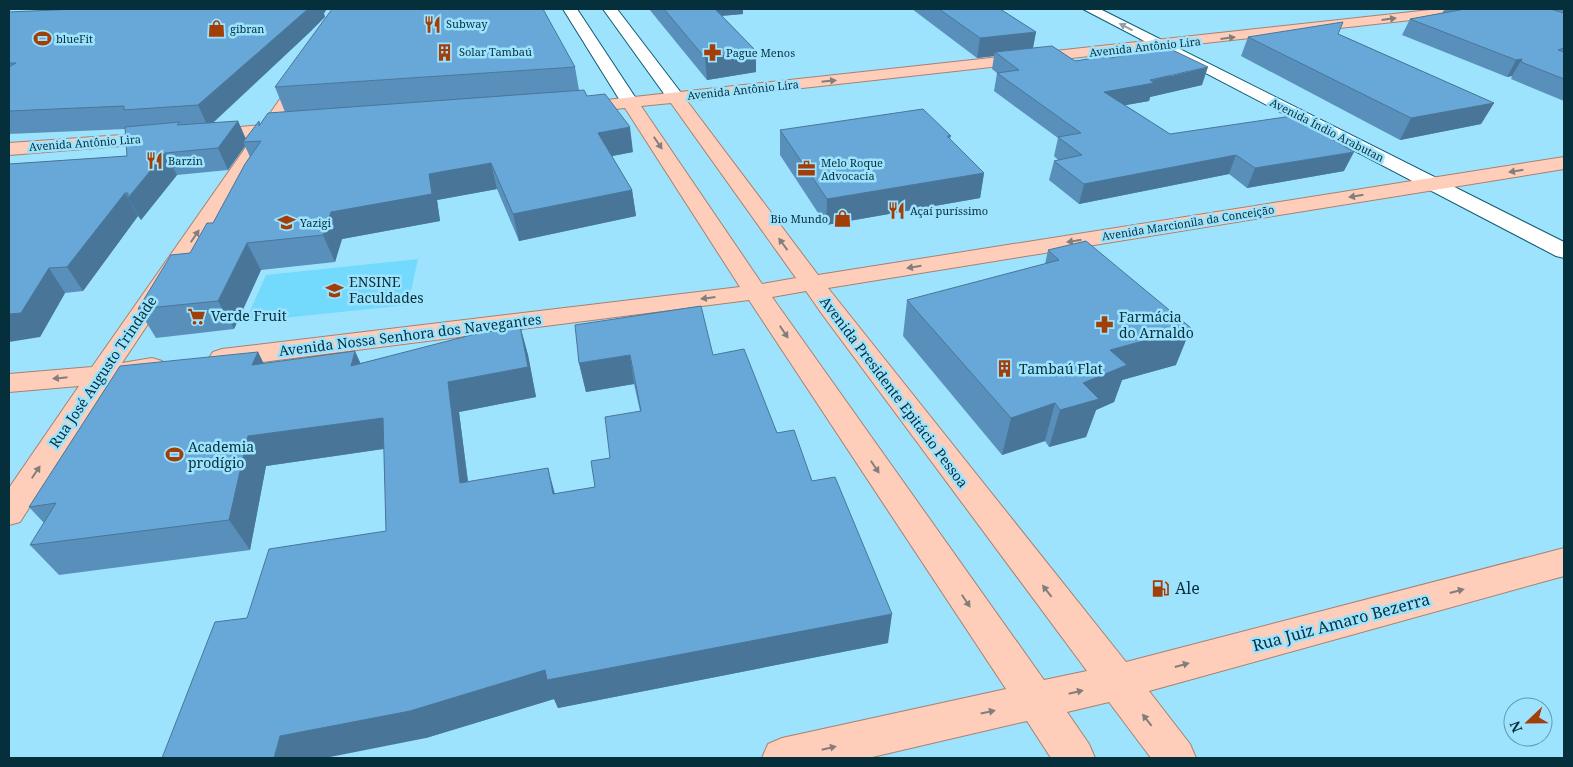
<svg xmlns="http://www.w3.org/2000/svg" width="1573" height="767" font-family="'Noto Serif',serif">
<rect width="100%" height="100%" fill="#9ee3fd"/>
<path fill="#73dafd" d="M418,259L408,305L245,322L266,275Z"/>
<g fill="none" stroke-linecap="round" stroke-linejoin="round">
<defs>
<g id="minor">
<path d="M563,9H577L639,103L636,107H624Z"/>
<path d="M603,9H617L682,94L685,98L682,102H670Z"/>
<path d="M1083,9H1100L1564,242V258L1556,256Z"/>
</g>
<g id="major">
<path d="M1439,9H1481L1474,13L687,101L818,275L1564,157V169L828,288L1126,662L1564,548V576L1149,691L1190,744L1196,758H1151L1109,702L1067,712L1089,744L1095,758H1051L1027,721L868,758H762L768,744L782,738L1006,689L749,300L222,367L213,364L209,358L213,352L222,349L740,287L625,108L576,113L570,112L567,108L570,104ZM671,103L796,278L762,284L641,106ZM806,291L822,314L1087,671L1044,680L772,297Z"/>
<path d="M304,72L310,73L312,77L281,124L296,125L298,129L296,133L273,136L122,363L152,358L162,361L165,367L162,373L109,383L20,522L9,525V488L79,386L9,392V374L92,367L253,137L205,141L198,139L196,135L198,131L262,125L298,73Z"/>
<path d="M164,132L171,134L173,138L171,142L9,155V143Z"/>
</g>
</defs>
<use href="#minor" stroke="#0a5b71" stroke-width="2"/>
<use href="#major" stroke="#a78170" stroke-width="2"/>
<use href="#minor" fill="#fff" fill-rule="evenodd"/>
<use href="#major" fill="#feceba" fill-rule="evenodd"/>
</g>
<g fill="#5990bb">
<path d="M77,9H327L311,31L213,123L238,121L246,139L259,121L260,124L285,112L275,87L575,67L579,90L587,96L633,152L612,156L632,190L636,216L519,241L497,189L437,200L440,221L342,239L335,262L261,270L234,329L156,338L138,309L190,253L213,223L250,157L245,146L228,170L177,175L141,220L138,216L83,291L65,293L40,337L9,164L127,156L126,129L9,134V12Z"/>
<path d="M649,9H743V14L722,16L756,51V72L707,80Z"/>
<path d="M912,9H1000L1036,32L1033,48L1075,61L1111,58L1202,85L1150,97L1149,101L1125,105L1170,134L1344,171L1247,188L1229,174L1079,204L1049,180L1054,161L1058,160L1054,156L1058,138L994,91L997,73L992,69L994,56L977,58Z"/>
<path d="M1445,9H1564V101L1511,79L1512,76L1507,77L1402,35L1410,19L1442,13Z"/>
<path d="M1339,34L1494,103L1481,124L1400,140L1241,56L1248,37Z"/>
<path d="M780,130L951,136L950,139L984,173L980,198L826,225L780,155Z"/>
<path d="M1048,250L1176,365L1122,380L1114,402L1096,410L1086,437L1049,447L1045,441L1002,455L903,336L907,300L1045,264Z"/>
<path d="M520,326L528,355L536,397L459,412L468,482L555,494L595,487L610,458L640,411L634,384L586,392L579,363L713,355L777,433L812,481L888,643L558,708L554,699L426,738L247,618L386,531L384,449L266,466L250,550L59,575L30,545L44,523L29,507L258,352L263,363H361Z"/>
</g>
<g fill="#497698">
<path d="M308,9H327L324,13L325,17L311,31L208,127L198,105Z"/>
<path d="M705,9H743V14L706,17Z"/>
<path d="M1036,32L1032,52H995L994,56L977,58L980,38Z"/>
<path d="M756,51V72L707,80L705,58Z"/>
<path d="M1522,59L1512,76L1507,77L1516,60Z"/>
<path d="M1208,67L1202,85L1150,97L1149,101L1099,110L1104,92Z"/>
<path d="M1494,103L1481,124L1400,140L1411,118Z"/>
<path d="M238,121L247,142H243L245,146L228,170L218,148Z"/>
<path d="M630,127L633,152L602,158L598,133Z"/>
<path d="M1354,152L1344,171L1247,188L1255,168Z"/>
<path d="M165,153L177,175L141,220L128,198Z"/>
<path d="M1236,155L1229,174L1079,204L1084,184Z"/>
<path d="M491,163L497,189L437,200L440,221L342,239L335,262L323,235L331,212L429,174Z"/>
<path d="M984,173L980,198L826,225L827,199Z"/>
<path d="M632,190L636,216L519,241L513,214Z"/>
<path d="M125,193L138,216L83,291L67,267Z"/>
<path d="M247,243L261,270L234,329L218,301Z"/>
<path d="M49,268L65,293L40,337L9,342V314Z"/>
<path d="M520,326L528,355L536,397L459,412L472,513L460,483L448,382Z"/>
<path d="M1191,328L1176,365L1122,380L1114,402L1096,410L1086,437L1049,447L1060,410L1110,350Z"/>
<path d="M355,351L368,380L351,366Z"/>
<path d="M258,352L273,382L252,365Z"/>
<path d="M630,355L634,384L586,392L579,363Z"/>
<path d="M1055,403L1045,441L1002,455L1011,418Z"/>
<path d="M383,418L396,447L266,466L250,550L229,520L248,436Z"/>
<path d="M548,468L556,498L553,494Z"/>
<path d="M892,614L888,643L558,708L554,699L426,738L325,758H274L280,736L545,670Z"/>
</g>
<g fill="#68a8d9" stroke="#497698">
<path d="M77,9H308L198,105L124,110V106L9,111V67L16,63H9V12Z"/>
<path d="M332,9H543L575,67L275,87Z"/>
<path d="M664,9H715L756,51L705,58Z"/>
<path d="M939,9H1000L1036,32L980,38Z"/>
<path d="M1463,9H1550L1564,13V48L1558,50L1564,52V79L1521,62L1522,59L1516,60L1410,19L1465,9Z"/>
<path d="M1343,22L1338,34L1494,103L1411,118L1248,37Z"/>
<path d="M1052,46L1075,61L1108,56L1111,58L1164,46L1208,67L1150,80L1154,83L1104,92L1170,134L1292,116L1354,152L1255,168L1236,155L1084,184L1054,161L1082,155L1058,137L1081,133L997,73L1019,70L995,52Z"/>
<path d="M584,90L587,96L605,94L630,127L598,133L632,190L513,214L491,163L429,174L432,194L331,212L323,235L247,243L218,301L138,309L171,255L190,253L207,223H213L245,164L261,141L243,142L259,121V126L268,113Z"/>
<path d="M923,109L951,136H947L984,173L827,199L780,130Z"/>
<path d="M238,121L218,148L165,153L128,198V193H125L67,267L49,268L21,313L9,314V164L127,156L125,127L180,122L177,125Z"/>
<path d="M1086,241L1191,328L1110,350L1127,365L1083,383L1099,399L1060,410L1055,403L1011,418L907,300L1059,260L1048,250Z"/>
<path d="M701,306L713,355L744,349L777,433L794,430L812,481L835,477L892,614L547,680L545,670L410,711L280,736L274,758H162L215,622L247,618L269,549L386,531L383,418L248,436L229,520L30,545L56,503L29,507L120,366L258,352L252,365L355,351L351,366L475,334L520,326L528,367L448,382L460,483L548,468L553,494L595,487L591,461L610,458L605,417L641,411L630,355L579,363L575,325Z"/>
</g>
<defs><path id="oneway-solid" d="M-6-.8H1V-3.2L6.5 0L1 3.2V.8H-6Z" transform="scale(1.25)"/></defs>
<g fill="#827e7b">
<use href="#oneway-solid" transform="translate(1389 19) rotate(-7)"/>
<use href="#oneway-solid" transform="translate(1228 38) rotate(-7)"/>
<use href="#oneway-solid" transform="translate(829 81) rotate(-6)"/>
<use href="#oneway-solid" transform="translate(658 143) rotate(56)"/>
<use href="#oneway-solid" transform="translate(1516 171) rotate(171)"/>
<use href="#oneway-solid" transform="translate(1356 196) rotate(171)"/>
<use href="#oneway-solid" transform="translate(195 236) rotate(-56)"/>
<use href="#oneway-solid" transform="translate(1074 241) rotate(171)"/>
<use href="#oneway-solid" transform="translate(783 244) rotate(-126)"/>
<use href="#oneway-solid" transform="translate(914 267) rotate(171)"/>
<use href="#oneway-solid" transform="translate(708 298) rotate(173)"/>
<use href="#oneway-solid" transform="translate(784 332) rotate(56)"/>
<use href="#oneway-solid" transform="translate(60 378) rotate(174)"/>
<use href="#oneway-solid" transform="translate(875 467) rotate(56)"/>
<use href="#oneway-solid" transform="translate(36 472) rotate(-56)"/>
<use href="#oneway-solid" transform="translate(1047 591) rotate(-128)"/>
<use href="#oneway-solid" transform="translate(1457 591) rotate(-15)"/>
<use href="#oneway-solid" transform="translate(966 601) rotate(56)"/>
<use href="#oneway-solid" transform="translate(1182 665) rotate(-15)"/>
<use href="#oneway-solid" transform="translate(1076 692) rotate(-13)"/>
<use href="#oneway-solid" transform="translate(988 712) rotate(-12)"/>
<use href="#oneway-solid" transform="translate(1147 720) rotate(-128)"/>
<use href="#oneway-solid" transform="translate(829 748) rotate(-13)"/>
</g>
<use fill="#8fa1a7" href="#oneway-solid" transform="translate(1126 27) rotate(-153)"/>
<defs>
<symbol id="restaurant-bare" viewBox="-9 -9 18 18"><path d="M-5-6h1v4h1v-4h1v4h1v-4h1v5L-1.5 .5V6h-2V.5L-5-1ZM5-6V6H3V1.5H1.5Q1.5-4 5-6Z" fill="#a23e07" stroke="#9ee3fd" stroke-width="2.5" paint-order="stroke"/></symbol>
<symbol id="shop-bare" viewBox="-9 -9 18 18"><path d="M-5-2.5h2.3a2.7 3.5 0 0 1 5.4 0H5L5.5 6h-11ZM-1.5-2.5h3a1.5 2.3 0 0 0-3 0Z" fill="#a23e07" stroke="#9ee3fd" stroke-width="2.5" paint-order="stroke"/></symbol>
<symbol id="stadium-bare" viewBox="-9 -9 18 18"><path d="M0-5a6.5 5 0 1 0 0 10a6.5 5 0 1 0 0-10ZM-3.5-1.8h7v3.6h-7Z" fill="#a23e07" stroke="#9ee3fd" stroke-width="2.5" paint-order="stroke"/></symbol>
<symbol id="building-bare" viewBox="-9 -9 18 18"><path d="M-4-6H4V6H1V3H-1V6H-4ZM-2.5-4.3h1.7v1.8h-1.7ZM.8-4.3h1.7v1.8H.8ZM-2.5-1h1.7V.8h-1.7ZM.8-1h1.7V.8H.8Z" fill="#a23e07" stroke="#9ee3fd" stroke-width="2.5" paint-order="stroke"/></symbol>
<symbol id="pharmacy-bare" viewBox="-9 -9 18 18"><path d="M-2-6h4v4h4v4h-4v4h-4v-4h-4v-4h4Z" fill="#a23e07" stroke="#9ee3fd" stroke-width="2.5" paint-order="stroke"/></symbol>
<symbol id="office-bare" viewBox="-9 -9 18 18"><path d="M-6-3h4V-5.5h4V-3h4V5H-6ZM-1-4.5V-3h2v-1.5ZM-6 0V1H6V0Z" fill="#a23e07" stroke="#9ee3fd" stroke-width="2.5" paint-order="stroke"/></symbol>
<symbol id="school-bare" viewBox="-9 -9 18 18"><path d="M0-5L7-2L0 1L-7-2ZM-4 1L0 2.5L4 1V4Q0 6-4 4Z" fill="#a23e07" stroke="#9ee3fd" stroke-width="2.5" paint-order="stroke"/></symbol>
<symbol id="university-bare" viewBox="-9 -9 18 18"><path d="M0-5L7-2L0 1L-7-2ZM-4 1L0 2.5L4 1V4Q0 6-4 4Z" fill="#a23e07" stroke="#9ee3fd" stroke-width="2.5" paint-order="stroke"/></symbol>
<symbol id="supermarket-bare" viewBox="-9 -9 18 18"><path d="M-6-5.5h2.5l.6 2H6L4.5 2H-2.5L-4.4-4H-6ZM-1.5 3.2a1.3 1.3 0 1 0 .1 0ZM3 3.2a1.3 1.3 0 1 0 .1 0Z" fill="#a23e07" stroke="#9ee3fd" stroke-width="2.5" paint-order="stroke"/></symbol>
<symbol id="fuel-bare" viewBox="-9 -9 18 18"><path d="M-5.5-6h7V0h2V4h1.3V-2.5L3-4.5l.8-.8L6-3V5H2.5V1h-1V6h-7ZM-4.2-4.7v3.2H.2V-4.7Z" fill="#a23e07" stroke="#9ee3fd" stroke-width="2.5" paint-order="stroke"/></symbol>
</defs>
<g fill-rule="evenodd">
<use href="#restaurant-bare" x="420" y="12" width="25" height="25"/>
<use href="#shop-bare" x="204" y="16" width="25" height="25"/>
<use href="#stadium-bare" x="30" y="26" width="25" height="25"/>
<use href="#building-bare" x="432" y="40" width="25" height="25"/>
<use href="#pharmacy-bare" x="700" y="40" width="25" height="25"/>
<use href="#restaurant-bare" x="142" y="148" width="25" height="25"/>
<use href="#office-bare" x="794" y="156" width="25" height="25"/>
<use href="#restaurant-bare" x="884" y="198" width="25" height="25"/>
<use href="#shop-bare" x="830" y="206" width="25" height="25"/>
<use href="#school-bare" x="274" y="210" width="25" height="25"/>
<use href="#university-bare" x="322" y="278" width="25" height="25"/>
<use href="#supermarket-bare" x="184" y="304" width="25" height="25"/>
<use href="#pharmacy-bare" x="1092" y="312" width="25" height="25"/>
<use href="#building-bare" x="992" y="356" width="25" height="25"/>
<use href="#stadium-bare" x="162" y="442" width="25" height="25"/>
<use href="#fuel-bare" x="1148" y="576" width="25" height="25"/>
</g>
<g text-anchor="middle" stroke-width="5" stroke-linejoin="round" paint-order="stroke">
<g font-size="11" fill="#062f3c" stroke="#9ee3fd" text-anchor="start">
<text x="446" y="28">Subway</text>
<text x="230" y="33">gibran</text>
<text x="56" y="43">blueFit</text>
<text x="459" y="56">Solar Tambaú</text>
<text x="726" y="57">Pague Menos</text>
<text x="168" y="165">Barzin</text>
<text x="821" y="167">Melo Roque<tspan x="821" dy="13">Advocacia</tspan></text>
<text x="910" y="215">Açaí puríssimo</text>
<text x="828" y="223" text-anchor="end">Bio Mundo</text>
<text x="300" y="227">Yazigi</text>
</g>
<g font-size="11" fill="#062f3c" stroke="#9ee3fd">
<text transform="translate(1145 47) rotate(-6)" y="4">Avenida Antônio Lira</text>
<text transform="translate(743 90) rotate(-6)" y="4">Avenida Antônio Lira</text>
<text transform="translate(1327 130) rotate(27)" y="4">Avenida Índio Arabutan</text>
<text transform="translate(85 143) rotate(-4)" y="4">Avenida Antônio Lira</text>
<text transform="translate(1188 223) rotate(-9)" y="4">Avenida Marcionila da Conceição</text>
</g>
<g font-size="14" fill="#062f3c" stroke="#9ee3fd" text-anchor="start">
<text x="349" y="287">ENSINE<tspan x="349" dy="16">Faculdades</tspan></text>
<text x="211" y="321">Verde Fruit</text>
<text x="1119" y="322">Farmácia<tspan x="1119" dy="16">do Arnaldo</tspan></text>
<text x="1019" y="374">Tambaú Flat</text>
<text x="188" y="452">Academia<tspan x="188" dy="16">prodígio</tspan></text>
</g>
<g font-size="14" fill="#062f3c" stroke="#9ee3fd">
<text transform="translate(410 335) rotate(-7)" y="5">Avenida Nossa Senhora dos Navegantes</text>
<text transform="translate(103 372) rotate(-56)" y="5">Rua José Augusto Trindade</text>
<text transform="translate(894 392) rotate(53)" y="5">Avenida Presidente Epitácio Pessoa</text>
</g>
<g font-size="16" fill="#062f3c" stroke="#9ee3fd" text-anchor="start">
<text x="1175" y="594">Ale</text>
</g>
<g font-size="16" fill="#062f3c" stroke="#9ee3fd">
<text transform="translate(1341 622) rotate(-15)" y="6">Rua Juiz Amaro Bezerra</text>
</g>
</g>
<rect width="1573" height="767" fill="none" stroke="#062f3c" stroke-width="20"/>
<g transform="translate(1528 722) rotate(248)"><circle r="24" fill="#9ee3fd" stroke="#619bb0"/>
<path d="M0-4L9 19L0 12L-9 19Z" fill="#a23e07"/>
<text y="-8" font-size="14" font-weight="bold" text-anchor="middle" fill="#062f3c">N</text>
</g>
</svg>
